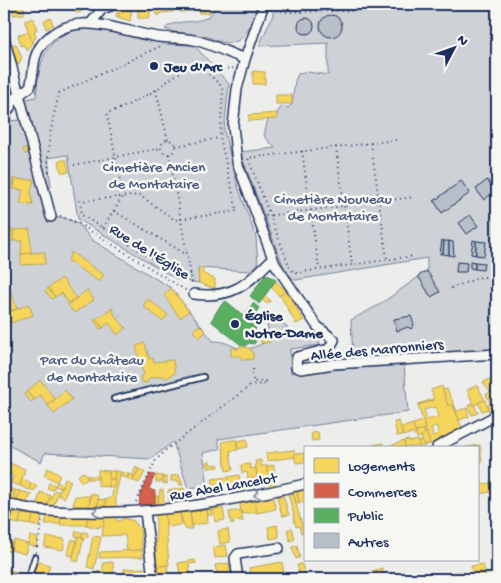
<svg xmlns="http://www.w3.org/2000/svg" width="501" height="583" font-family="'Gochi Hand',sans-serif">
<rect width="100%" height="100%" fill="#edeeec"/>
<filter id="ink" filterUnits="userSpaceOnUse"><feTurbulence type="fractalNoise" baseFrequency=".02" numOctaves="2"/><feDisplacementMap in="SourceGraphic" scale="10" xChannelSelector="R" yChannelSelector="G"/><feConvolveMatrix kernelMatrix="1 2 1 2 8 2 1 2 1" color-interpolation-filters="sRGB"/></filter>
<g filter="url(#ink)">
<g fill="#ced2d7" stroke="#74809a">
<path d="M215,4H257C253,21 246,48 222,42C216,41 210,37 204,36C191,34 177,34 165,29C177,15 213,30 215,4Z"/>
<path d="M273,4H497V350L353,357L351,320L379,305L427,271V258L296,280L286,273L240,152L275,148L264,136L268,119H277V113L282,106L288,108L292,104L295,81L298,74L308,72L328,75V43L259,46L273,15Z"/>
<path d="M82,28L105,29L164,44L194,45L229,84L224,131L238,187L256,237L258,264L249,271L198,268L199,283L178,280L78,219L68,155L48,158L51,187L44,196L49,219L61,217L78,223L92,240L171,288L213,341C229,341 232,348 243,349C253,350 260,343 270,341L267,323L278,318L295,336H319L320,345L290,349L291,373L404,364L408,412L218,439L220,449L203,453L208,486L188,488L173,442L151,459L45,453L41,462L10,446L4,437V123L5,121L24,120L25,99L36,97C39,63 43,37 82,28Z"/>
</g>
<g fill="#f6d55c" stroke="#b4a35d" fill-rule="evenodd">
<circle cx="78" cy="8" r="5"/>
<path d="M24,4V14L13,15V5Z"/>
<path d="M159,4H173V12L160,13V15H156L155,8H159Z"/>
<path d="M179,4H193V11L180,12Z"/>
<path d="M198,4H210V13H199Z"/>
<path d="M119,5L122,6L118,17L116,16Z"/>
<path d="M122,6L132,9L130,21L118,17Z"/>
<rect x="138" y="6" width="12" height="12"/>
<path d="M33,18L37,30H34L36,37L32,43L25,21Z"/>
<path d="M51,18L53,25L46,29L44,20Z"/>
<path d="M29,32L32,43L27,51L24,45L21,46L18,35Z"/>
<path d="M16,44L22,58L18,65L11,45Z"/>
<path d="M253,71L265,72V84H253Z"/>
<rect x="276" y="95" width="16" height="9"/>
<path d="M277,113V119L249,121V115Z"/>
<path d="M30,147L31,153L25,154L23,149Z"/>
<path d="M66,159L69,172H61L59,161Z"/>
<path d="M13,178L15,179L14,189H12Z"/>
<path d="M15,179L34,180L31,191L33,205L20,204L23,190L14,189Z"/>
<path d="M30,229L31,253L21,254L22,241H13V230Z"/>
<path d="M9,230H13V241H10Z"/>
<path d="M45,252V264L21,265V254Z"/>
<path d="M71,252L104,275L99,282L68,261Z"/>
<path d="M198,268H204L202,273L215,279V289L199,283Z"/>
<path d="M62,278L76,298L68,303L62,293L55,297L48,288Z"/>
<path d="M276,281L286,291L279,296L271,287Z"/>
<path d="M9,286L17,309L7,312L4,288Z"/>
<path d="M48,288L55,297L52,299L45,291Z"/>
<path d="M171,288L189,311L180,318L164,295Z"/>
<path d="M87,290L94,300L74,313L68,305Z"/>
<path d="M286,291L304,320L296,324L280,295Z"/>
<path d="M265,296L271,301L267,304L262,300Z"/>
<path d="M148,299L168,315L162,321L143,306Z"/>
<path d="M29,304L33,315L11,323L7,313Z"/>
<path d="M112,308L116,318L122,314L117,318L126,328L117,335L109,323L103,328L96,319Z"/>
<path d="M96,319L103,328L100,329L94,320Z"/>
<path d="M199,325L206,332L199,338L193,331Z"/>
<path d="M269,338L270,342L261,343L260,339Z"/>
<path d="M145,343L149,359L153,358L154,362L173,360L175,373L167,378L162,376L149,378L147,383L142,382L140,377L144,375L142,369L138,366L140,362L136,346Z"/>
<path d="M240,346L249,348L253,353V359L242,360L240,356H231V348H236L237,350Z"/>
<path d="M490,379L497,386V390L490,392L483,382Z"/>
<path d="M40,380L55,399L48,405L40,395L34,400L27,392Z"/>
<path d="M477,385L485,400L474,405L467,390Z"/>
<path d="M442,386L448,406L453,404L462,428L430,444L418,405L434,400L431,390ZM435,407L438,417L427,420L424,410ZM437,426L438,434L433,436L431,428Z"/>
<path d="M447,389L457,411L467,408L469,417L459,420L453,404L448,406L443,390Z"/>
<path d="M65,390L72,399L54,414L48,406Z"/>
<path d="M497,390V398L494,400L497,407L489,412L487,407L490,403L486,394Z"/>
<path d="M27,392L34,400L31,402L24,394Z"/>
<path d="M433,399L434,400L418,405V404Z"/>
<path d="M485,400L488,409L482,411L478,403Z"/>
<path d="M473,403L478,413L472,415L468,406Z"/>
<path d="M399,421L403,435L397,436L394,422Z"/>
<path d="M423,421L425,429L415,432L413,424Z"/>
<path d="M413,424L416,435H413L412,433L403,436L401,428Z"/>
<path d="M425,429L424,436L417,438L415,432Z"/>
<path d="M318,432L319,440L312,441L311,433Z"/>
<path d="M426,432L430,444L424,446L421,437Z"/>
<path d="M236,439L238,450L230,451L233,470L226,471L222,442Z"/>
<path d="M247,439L248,447L238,449L237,441Z"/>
<path d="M409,440L410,442L418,440L420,447H405L404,441Z"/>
<path d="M404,441L405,447H387Z"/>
<path d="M422,441L424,446L420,447L418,442Z"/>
<path d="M383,443V447H373L372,445Z"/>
<path d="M480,445L482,462H477V447H466Z"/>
<path d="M294,450L295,457L267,461L266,453Z"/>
<path d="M305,453V462L296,463L294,454Z"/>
<path d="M261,460V466H267L268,477L267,483L258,485L255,461Z"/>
<path d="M4,461L25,469L20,486L11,483L13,476L4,472Z"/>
<path d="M210,461L211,465L218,464L219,467L208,468L207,462Z"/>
<path d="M250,464L251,469L256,468L257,478L248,479L247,472L242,473L241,465Z"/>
<path d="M274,465L275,485L269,487L267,466Z"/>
<path d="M136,467L139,469L135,477L132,476Z"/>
<path d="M48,468L60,475L57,482L44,475Z"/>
<path d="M139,469L145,472L139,483L133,481Z"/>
<path d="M98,470L109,471V487L98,486Z"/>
<rect x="109" y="471" width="6" height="8"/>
<path d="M115,471L121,472L116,494V507L105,508L106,500L112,497Z"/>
<path d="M121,472L129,474L127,478L120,476Z"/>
<circle cx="83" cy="477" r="4.5"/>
<path d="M129,474L135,477L133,481L127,478Z"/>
<path d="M156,475L163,476V482H156Z"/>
<path d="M179,475L183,485H180L179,481H171V476Z"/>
<path d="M239,475L241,485L230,488L228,477Z"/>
<rect x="88" y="476" width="10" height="3"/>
<path d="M163,477H167V484L163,483Z"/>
<path d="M228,477L229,483L213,484L212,479Z"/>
<path d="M65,478L71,481L64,498L58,495Z"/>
<path d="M22,479L32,483L29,490L20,486Z"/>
<path d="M109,479H115L114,487H109Z"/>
<path d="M490,481H496L497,487L491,488Z"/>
<path d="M57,482L62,485L61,488L55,486Z"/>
<path d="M49,483L55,485L53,490L47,488Z"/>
<path d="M490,483L492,492L477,494V485Z"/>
<circle cx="33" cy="487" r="3.5"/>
<path d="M212,486H216L222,497L217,498Z"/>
<path d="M5,487L15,490L13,500L4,498Z"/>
<path d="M184,488L186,499L169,501L168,491Z"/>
<path d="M15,490L20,491L17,501L13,500Z"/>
<path d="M55,490L59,492L53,506L47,505Z"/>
<path d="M160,490H163L164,504L158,505Z"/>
<path d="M305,490V501L299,503L297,492Z"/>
<path d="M20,491L32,494L26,503L17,501Z"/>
<path d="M40,492L51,496L47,505L37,504Z"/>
<path d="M297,492L299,503H296L293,493Z"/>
<path d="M91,493L98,496V506H89Z"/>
<path d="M293,493L304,532L301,533L299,526L296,527L293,515H294L288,494Z"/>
<path d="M283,495L289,515L282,516L277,497Z"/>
<path d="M75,496H90L89,506H73Z"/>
<rect x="155" y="496" width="3" height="9"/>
<path d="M273,497L276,509L257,513L254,501Z"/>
<path d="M98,499L106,500L105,506H98Z"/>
<path d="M254,501L257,512L241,514L240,504Z"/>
<path d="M223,508L225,520L215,522L213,509Z"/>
<path d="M212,509V515H208L207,510Z"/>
<path d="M207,510L208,523L192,525L190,512Z"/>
<path d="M241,510L243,522L240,520L233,521L234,524H231L229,512Z"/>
<path d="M13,512L21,514L19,524L10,522Z"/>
<path d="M190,512L192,529H185L180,513Z"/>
<path d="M180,513L182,524L170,527L169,525H166L165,514Z"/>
<path d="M21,514L33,515L31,525L19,523Z"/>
<path d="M165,514L169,565L156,567V515Z"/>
<path d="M33,515L42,517L40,527L31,525Z"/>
<path d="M47,516H61L60,524H45Z"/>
<path d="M61,516L88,517L86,525H60Z"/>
<path d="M88,517H105L104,526H99V528L86,525Z"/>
<path d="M105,517H117V522L124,518L134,521L140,529L142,550L127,551L125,535L102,536Z"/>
<path d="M277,525L279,537L270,539L268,527Z"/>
<path d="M292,528L295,539L290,541L287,530Z"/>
<path d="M228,529L230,542L220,544L218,531Z"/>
<path d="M76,531L84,533L82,537L75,536Z"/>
<circle cx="85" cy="535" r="3"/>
<path d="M30,536L38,538L36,547L28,545Z"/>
<path d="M78,536L84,538L78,562L72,560Z"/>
<path d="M93,536L101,537L94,569L87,567Z"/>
<path d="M47,537L65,539L63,550L44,547Z"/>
<path d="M4,539L13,542L10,552L4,550Z"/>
<path d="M72,539L77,541L73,556L67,555Z"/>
<path d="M14,540L28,544L25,554L11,550Z"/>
<path d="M226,545L228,556L215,558L213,547Z"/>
<path d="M297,546L300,557L296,559L292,547Z"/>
<path d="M142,550L143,557L99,558L100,552Z"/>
<path d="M195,560L196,563L189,564L191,579H181L178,563Z"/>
<path d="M36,561L50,565L46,576L33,572Z"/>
<path d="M113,562L114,578L103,579V563Z"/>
<path d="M282,562L285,579H251L249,568Z"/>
<path d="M229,563L231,579H218L215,565Z"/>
<path d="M302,564L305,575L300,576L297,565Z"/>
<path d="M483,564L486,577L473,579L471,566Z"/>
<path d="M167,565L168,579H158L156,567Z"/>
<path d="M4,568L19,573L17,579H4Z"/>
<path d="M144,568L145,576L124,577V569Z"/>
<path d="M382,568L385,578L375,579L372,571Z"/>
<path d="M97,571H101V578L95,579Z"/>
<path d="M461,571L463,579H450L449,573Z"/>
<path d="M39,574L53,578L52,579H37Z"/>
</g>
<g fill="#d6604d" stroke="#9e5152">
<path d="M150,474L155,475L149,489L155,491V505H139L140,496Z"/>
<path d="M137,576H147L148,579H137Z"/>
</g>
<g fill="#5aae61" stroke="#478860">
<path d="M266,274L276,280L259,304L250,296Z"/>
<path d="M226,301L244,316L253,303L259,308L250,320L256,324L255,332L258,338L254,344L248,343L245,347V345H241L211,321L220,306Z"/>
</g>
<g fill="#b9bfc8" stroke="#1b2f5e">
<circle cx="331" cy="26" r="11"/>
<circle cx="306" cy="26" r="8"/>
<path d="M487,180L495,191L484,200L476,189Z"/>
<path d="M461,181L470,193L442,213L434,201Z"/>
<path d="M496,199H497V213H495Z"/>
<path d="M470,215L478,226L467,234L459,223Z"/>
<path d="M442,240L444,241L443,254H440Z"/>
<path d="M473,240L476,241V255L471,254Z"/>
<path d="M444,241H449V255L443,254Z"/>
<path d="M449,241L453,242L454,256L449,255Z"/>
<path d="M476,241L486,242L484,256L476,255Z"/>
<path d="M470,261L475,262V269L470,268Z"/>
<path d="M457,262L467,263L466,272H456Z"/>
<path d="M475,262L484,263L483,270L475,269Z"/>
<path d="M427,271L440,292L431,297L418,276Z"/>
<path d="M411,316L414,325L411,329L408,327L397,331L394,319Z"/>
</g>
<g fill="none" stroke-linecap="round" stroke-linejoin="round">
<defs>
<g id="lane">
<path d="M114,399L203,377"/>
<path d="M28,579L35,557"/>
</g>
<g id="street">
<path d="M264,4L245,59L237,89L233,126L237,162L275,264L317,326L334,340L329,349L297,357L296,367L301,369L334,364L497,354"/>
<path d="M91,23L102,9L116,4"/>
<path d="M4,37L51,217"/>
<path d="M4,118L15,98L30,87C35,72 31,58 42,44C72,8 115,30 153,36C166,39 181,37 194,40C212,44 228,53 245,59"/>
<path d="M194,294C232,299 246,285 272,259"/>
<path d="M437,447L497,415"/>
<path d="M4,503C31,511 58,512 87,512C163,514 231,501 305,484"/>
<path d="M145,511L153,579"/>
<path d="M4,522L9,505"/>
<path d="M238,579L235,558L238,554L279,548"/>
</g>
</defs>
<use href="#lane" stroke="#1b2f5e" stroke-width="8"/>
<use href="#street" stroke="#1b2f5e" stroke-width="12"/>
<g stroke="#1b2f5e" stroke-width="2" stroke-dasharray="1 4" stroke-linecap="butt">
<path d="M87,4L91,10"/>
<path d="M271,10L289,12L497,7"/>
<path d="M156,90L168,140"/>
<circle cx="168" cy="147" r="7"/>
<path d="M396,140L248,158L290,268L295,273L413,256"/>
<path d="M371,143L387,259"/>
<path d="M176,146L220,138"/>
<path d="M336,147L352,264"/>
<path d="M302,151L319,269"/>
<path d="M169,154L193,287"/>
<path d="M74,165L161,148"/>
<path d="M49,172C46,145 53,119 59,93L161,46"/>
<path d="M114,211L187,255"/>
<path d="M60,216L78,223L187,291"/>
<path d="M266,216L414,197"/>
<path d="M103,228L123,196L107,113L122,108L156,90L177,74L189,68L206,71L235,68"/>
<path d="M191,274L180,276L82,215L80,201L139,195L175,220L237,211L220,138L223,91L221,86L206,71"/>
<path d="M451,288L481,277H491L492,273"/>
<path d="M136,502L156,460L166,450L251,385L266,384L265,381L253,382V369"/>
<path d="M36,552L43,518"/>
</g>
<use href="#lane" stroke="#f6f6f2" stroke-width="4.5"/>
<use href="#street" stroke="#f6f6f2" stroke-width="9"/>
</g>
<defs><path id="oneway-chevron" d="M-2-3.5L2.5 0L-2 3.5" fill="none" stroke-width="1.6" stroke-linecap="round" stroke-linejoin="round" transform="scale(1.25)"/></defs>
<g stroke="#8892a8">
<use href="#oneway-chevron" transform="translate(257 495) rotate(167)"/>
<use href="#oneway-chevron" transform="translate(96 512) rotate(-179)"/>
</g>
</g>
<g fill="#1b2f5e" stroke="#f6f6f2" stroke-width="2">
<circle cx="154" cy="66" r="5"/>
<circle cx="235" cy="324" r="5"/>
</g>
<g text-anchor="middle" stroke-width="5" stroke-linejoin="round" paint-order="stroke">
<g font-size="15" font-weight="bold" fill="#1b2f5e" stroke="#f6f6f2" text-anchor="start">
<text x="164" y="71">Jeu d'Arc</text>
<text x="245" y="320">Église<tspan x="245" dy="17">Notre-Dame</tspan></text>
</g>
<g font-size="15" fill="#48587c" stroke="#f6f6f2">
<text x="154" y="171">Cimetière Ancien<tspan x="154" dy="17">de Montataire</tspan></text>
<text x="333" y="203">Cimetière Nouveau<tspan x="333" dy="17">de Montataire</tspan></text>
<text x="92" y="364">Parc du Château<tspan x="92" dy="17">de Montataire</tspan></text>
</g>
<g font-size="15" fill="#1b2f5e" stroke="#f6f6f2">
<text transform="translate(150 251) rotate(32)" y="5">Rue de l'Église</text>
<text transform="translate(377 349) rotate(-5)" y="5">Allée des Marronniers</text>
<text transform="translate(223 486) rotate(-10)" y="5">Rue Abel Lancelot</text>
</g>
</g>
<rect width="501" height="583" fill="none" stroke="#f6f6f2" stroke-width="20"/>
<rect x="10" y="10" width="481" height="563" fill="none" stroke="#1b2f5e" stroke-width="2" filter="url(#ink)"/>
<rect x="304" y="446" width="175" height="115" fill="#f6f6f2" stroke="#9ea6b7"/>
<rect x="314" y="458" width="25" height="15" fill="#f6d55c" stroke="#9ea6b7"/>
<text x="348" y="470" font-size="15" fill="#1b2f5e">Logements</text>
<rect x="314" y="483" width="25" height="15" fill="#d6604d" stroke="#9ea6b7"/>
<text x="348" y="496" font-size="15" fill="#1b2f5e">Commerces</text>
<rect x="314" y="508" width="25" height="15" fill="#5aae61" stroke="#9ea6b7"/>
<text x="348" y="520" font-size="15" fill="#1b2f5e">Public</text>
<rect x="314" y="533" width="25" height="15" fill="#b9bfc8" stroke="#9ea6b7"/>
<text x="348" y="546" font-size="15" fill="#1b2f5e">Autres</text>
<g transform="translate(454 48) rotate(49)" stroke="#f6f6f2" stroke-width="4" paint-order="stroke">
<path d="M0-4L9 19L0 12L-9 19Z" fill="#1b2f5e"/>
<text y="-8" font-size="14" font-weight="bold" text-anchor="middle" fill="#1b2f5e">N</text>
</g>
</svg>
